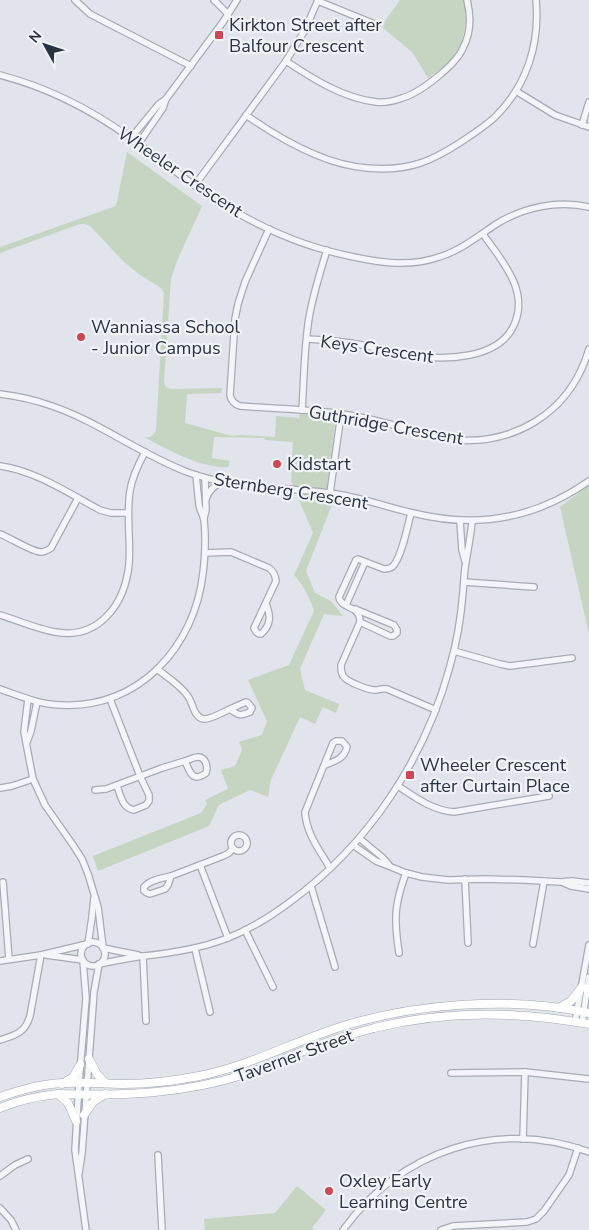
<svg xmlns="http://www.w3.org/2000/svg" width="589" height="1230" font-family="'Nunito Sans',sans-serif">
<rect width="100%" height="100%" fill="#e1e4ea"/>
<g fill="#c6d4c2">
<path d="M400,0H464C468,21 465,44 450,61C443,67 435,73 428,78L412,52L383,28L385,21Z"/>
<path d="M127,152L202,206L177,261L171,279L164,382L166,387L171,389L222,388L221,393L187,394L185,423L232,436L241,435L275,437L276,416L299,418L300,412L336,416L327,485L333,502L306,571L315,593L331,601L343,616L324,614L300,669L305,690L339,704L336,713L323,707L315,724L300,717L271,780L268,797L250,790L219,805L209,826L98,871L93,856L201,813L207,804L205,800L228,789L221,770L235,766L242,750L239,742L262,735L267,721L248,680L289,665L314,611C310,598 303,585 294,575L313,533L291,481L292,477L291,476L293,442L265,440L264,438L214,437L212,458L230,461L228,467C201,469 167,449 144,437C150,438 154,436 156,430L164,293L161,288L140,275L124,262L90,226L85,224H80L0,253V247L116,206Z"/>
<path d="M589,485V634L560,507Z"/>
<path d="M297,1186L326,1210L312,1228L314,1230H205L204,1219L275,1213Z"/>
</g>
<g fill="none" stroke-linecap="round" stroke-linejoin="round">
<defs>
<g id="minor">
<path d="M75,0L90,14L191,66"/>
<path d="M214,0L228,14"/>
<path d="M318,1L377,25"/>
<path d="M286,61C313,79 343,98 376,102C385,103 394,101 402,98C420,93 456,65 463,48C471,33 471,16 467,0"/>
<path d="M0,75C46,87 90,109 129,137C156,155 181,177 208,195C252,224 302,247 354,257C382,263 411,267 439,257C462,250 479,235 498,223C525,207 558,200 589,207"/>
<path d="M516,91L555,115L589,127"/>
<path d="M246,115C280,139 325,165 367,168C409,172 433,161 467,138C476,132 486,125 494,118C527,86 540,44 536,0"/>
<path d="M582,125L589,102"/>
<path d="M131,138L158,105L166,99"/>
<path d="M139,143L163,108L166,99L223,22L237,0"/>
<path d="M195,185L286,61L305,30L318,0"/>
<path d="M269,229L245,282L238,304L235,319L230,395C231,401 234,404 240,406C274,409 309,409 342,414C366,417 389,424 412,430C423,433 434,437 445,439C512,448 570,414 589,349"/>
<path d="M307,339C327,340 347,342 367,346C383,349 399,354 415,356C445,360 495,359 512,329C532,293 502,261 483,234"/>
<path d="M0,394C17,396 35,400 52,406C99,422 140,454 187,472C233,489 281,487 329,493C358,496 385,507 413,513C477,529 535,519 589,481"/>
<path d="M302,410C304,380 304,348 309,318C313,295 320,272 327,250"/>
<path d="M0,466C36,471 68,493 100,510L111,513H128"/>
<path d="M330,493L341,414"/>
<path d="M206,499C209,490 214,485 223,482"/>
<path d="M411,513C408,525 401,560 392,567C389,569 388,569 384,569L358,559L356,560L339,597C341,610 360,604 360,622L341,665C341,670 341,674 344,677C348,682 368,690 375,690C379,690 382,688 387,689L436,710"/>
<path d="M204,518L206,510L205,478"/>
<path d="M460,521L462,550L465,561"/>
<path d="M0,534C11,538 32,552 41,552C45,552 48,550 51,548L78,498"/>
<path d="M205,553L231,552L269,568C274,572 275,575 276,581L254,628C256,632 257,634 261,634C271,625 271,616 266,604"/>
<path d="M464,582L534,587"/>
<path d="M346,605L365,562"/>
<path d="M355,609L394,625L397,630V633L393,636H390L360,622"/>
<path d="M0,615C17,620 37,629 55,632C99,640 125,604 129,564C131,540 126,516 130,491C132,477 138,465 145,452"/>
<path d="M454,651L500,664L510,666L572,658"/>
<path d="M157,669C167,677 183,687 189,698C193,704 194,718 204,719C211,719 224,712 230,709C239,716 240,716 250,712L252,708L248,703L246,702L230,709"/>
<path d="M0,689C20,696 40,705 62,705C139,709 195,646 203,573C205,556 206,537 204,520C203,515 200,510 199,505C198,495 197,485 196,475"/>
<path d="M28,699L24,732L33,779L45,805L73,845L82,859L88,874L98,907L103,947"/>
<path d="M110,699L140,776L149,795V801L146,805L134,810C122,808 121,796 117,786"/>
<path d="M27,742L31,731L37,702"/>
<path d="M325,765C335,761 344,759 347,747L342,741H336L333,743L305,812C306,833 320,851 330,868"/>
<path d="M398,786C416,798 432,810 454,812L549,796"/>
<path d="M0,788L12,786L33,779"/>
<path d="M95,790L106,789L162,768L185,761C190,772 192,783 206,773C208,767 206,757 198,757C194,757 189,760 185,761"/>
<circle cx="239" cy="843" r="8"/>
<path d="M359,838L382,857L389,865"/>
<path d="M353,845L376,861L406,873L422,877L448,880L485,879L524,880L561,882L572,881L589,883"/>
<path d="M200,865L228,938"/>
<path d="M171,876L168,885L165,889L150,894L147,893L144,891V887C150,880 162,878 171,876L223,856L229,853L233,848"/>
<path d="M465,879L468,943"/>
<path d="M3,882L9,959"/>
<path d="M564,883L571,886L589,889"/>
<path d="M311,886L335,967"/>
<path d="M245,930L273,987"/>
<circle cx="93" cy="954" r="12"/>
<path d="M88,944L92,917L94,898"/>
<path d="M533,944L544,881"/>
<path d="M103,948L138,955"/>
<path d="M195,949L210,1012"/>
<path d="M399,953C394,920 394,905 406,873"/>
<path d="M46,955L83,960"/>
<path d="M143,956L146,1021"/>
<path d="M0,961L41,955L87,944"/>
<path d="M83,961L86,998L79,1083L75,1150L86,1230"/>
<path d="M99,964C114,961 129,958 144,956C172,953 199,949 225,939C249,930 270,917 290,902C369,844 425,759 450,666C457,642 461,617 463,592C464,582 464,571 466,562C468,548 471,535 472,521"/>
<path d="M575,1022L589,945"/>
<path d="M582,1023L589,977"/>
<path d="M0,1040C16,1035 25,1033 30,1016L41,955"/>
<path d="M451,1073L525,1072L589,1079"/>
<path d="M523,1139L525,1072"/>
<path d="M158,1155L162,1230"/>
<path d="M79,1173L82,1153L94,992L99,964"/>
<path d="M0,1176L15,1165L28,1159"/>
<path d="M0,1208L11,1220L16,1230"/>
<path d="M343,1230C400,1151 497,1118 589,1152"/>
<path d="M441,1230L453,1226L527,1222L536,1219L544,1211L569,1175L578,1148"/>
</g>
<g id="major">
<path d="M587,989L589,993"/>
<path d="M559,1008L571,1001L582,987"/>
<path d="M89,1059L97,1074L105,1083"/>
<path d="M62,1084L73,1077L80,1065"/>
<path d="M58,1094L68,1103L76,1121"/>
<path d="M0,1097C17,1091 34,1086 51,1084C75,1081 100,1084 123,1084C149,1084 174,1081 199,1076C246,1067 289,1044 334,1029C411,1003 510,996 589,1013"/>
<path d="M0,1108C19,1100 38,1096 58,1094C123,1096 183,1094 246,1074C267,1067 288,1057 309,1049C330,1040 352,1034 374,1028C423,1016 475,1012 525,1016C546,1017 568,1021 589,1024"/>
<path d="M84,1115L93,1102L105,1094"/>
</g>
</defs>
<use href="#minor" stroke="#a6abb4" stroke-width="8"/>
<use href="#major" stroke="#a0a8b6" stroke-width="9"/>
<use href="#minor" stroke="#f4f5f8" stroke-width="5.5"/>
<use href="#major" stroke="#fff" stroke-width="8"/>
</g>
<g fill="#cf4657" stroke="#f1f3f7" stroke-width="2">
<rect x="214" y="30" width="10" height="10" rx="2.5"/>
<circle cx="81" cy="337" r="5"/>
<circle cx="277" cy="464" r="5"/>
<rect x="405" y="770" width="10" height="10" rx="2.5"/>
<circle cx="329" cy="1191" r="5"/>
</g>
<g text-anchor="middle" stroke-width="4.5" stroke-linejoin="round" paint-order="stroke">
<g font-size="18" fill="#293242" stroke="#f1f3f7" text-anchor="start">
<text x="229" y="31">Kirkton Street after<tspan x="229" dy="21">Balfour Crescent</tspan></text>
<text x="91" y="333">Wanniassa School<tspan x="91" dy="21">- Junior Campus</tspan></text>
<text x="287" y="470">Kidstart</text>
<text x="420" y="771">Wheeler Crescent<tspan x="420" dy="21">after Curtain Place</tspan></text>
<text x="339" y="1187">Oxley Early<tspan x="339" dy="21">Learning Centre</tspan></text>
</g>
<g font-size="18" fill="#293242" stroke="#f1f3f7">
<text transform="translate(180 172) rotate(34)" y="6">Wheeler Crescent</text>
<text transform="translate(377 349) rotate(8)" y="6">Keys Crescent</text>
<text transform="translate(386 425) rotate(10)" y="6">Guthridge Crescent</text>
<text transform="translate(291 491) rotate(9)" y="6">Sternberg Crescent</text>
<text transform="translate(294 1056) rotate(-20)" y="6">Taverner Street</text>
</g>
</g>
<g transform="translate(45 45) rotate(310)" stroke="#f1f3f7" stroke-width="4" paint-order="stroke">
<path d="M0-4L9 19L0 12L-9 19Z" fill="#293242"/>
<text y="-8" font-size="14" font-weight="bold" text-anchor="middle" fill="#293242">N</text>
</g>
</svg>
